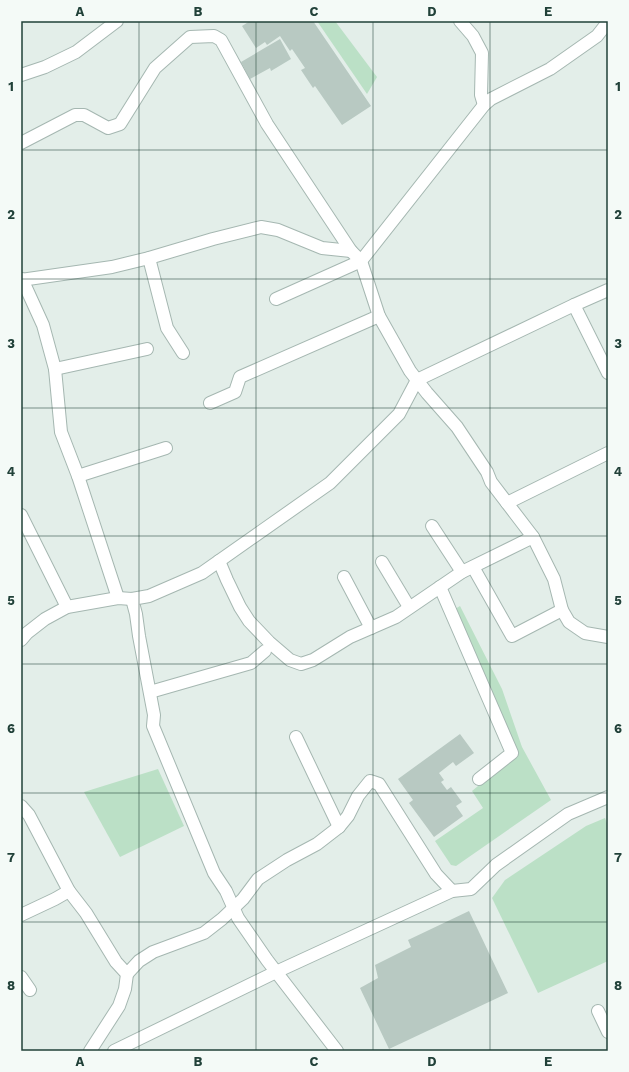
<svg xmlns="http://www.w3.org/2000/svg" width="629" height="1072" font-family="'Work Sans',sans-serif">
<rect width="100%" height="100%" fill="#e3eee9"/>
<g fill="#bbe0c6">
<path d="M317,21H335L377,77L367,94Z"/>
<path d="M460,606L502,689L522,747L551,800L456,866L451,865L435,841L483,808L472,791L518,753L455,609Z"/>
<path d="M158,769L184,826L120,857L84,792Z"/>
<path d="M605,818L608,826V961L538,993L492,898L505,880L586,826Z"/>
</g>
<g fill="#b8c9c2">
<path d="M250,21H313L371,106L342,125L315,86L313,88L301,70L305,68L292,49L290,51L280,36L267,45L265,42L256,48L242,26Z"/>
<path d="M280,39L291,59L271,71L270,68L250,79L241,62Z"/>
<path d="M460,734L474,753L456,766L453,762L439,773L444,780L441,782L447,790L451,787L462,802L456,806L463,816L434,837L409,803L413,800L398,779Z"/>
<path d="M469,911L508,993L389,1049L360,988L378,978L375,965L411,947L408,940Z"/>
</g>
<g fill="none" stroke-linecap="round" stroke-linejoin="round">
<defs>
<g id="minor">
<path d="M460,21L473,36L482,53L481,95L484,105"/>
<path d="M21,75L45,67L76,52L117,21"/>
<path d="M21,143L75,115H84L108,128L120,124L155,68L190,37L214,36L221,40L267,124L351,251L361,261L379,316L410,371L427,393L457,427L487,472L491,482L533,537L554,579L562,610L569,622L585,633L608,637"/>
<path d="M149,258L167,328L183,353"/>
<path d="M22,279L43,325L55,369L61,432L78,476L118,598"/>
<path d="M21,280L112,267L149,258L213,239L261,227L278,230L322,248L351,251"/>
<path d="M276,299L361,261L484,105L491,99L550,69L597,36L608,22"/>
<path d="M574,305L608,373"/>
<path d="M55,369L147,349"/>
<path d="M210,403L235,392L240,377L379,316"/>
<path d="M78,476L166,448"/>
<path d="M507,503L608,453"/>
<path d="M21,515L67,607"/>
<path d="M432,526L462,572"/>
<path d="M219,561L227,580L240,607L249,621L269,642L290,660L301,664L313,660L350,637L396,617L462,572L533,537"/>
<path d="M382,562L409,607"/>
<path d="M473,567L512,636L562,610"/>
<path d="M344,577L371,628"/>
<path d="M440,587L512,753L479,779"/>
<path d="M132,599L136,614L139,636L154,715L153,726L214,873L226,891L238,918L267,960L337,1051"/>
<path d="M21,640L27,633L45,619L67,607L118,598L132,599L149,596L202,573L330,483L399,414L417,380L574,305L608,290"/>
<path d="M150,692L251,663L265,651"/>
<path d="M296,737L339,827"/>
<path d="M21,806L29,815L69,891L86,913L116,962L127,974L125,989L119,1006L90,1051"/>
<path d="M21,915L55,899L69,891"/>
<path d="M127,974L139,961L153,952L204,933L222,919L243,899L258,879L287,860L317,844L339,827L348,816L358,796L370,781L379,784L436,874L452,891"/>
<path d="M21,977L30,990"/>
<path d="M598,1011L608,1032"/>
<path d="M114,1051L276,972L452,891L471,889L496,865L568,814L608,797"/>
</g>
</defs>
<use href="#minor" stroke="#a5b7b1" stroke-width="14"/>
<use href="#minor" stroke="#fff" stroke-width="12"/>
</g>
<path fill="none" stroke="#214139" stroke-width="1" stroke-opacity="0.55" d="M139,21V1051M256,21V1051M373,21V1051M490,21V1051M21,150H608M21,279H608M21,408H608M21,536H608M21,664H608M21,793H608M21,922H608"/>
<rect width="629" height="1072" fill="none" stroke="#f4faf7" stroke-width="44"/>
<rect x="22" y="22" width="585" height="1028" fill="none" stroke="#214139" stroke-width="1.5"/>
<g font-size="13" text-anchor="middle" font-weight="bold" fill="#214139">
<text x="80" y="16">A</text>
<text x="198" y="16">B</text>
<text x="314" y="16">C</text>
<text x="432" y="16">D</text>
<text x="548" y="16">E</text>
<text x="11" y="91">1</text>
<text x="618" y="91">1</text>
<text x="11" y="219">2</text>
<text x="618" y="219">2</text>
<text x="11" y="348">3</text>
<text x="618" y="348">3</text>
<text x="11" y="476">4</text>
<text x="618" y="476">4</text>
<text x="11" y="605">5</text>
<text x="618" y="605">5</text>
<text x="11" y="733">6</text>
<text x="618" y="733">6</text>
<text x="11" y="862">7</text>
<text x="618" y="862">7</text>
<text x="11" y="990">8</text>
<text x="618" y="990">8</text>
<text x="80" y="1066">A</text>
<text x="198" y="1066">B</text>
<text x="314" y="1066">C</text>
<text x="432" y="1066">D</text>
<text x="548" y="1066">E</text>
</g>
</svg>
